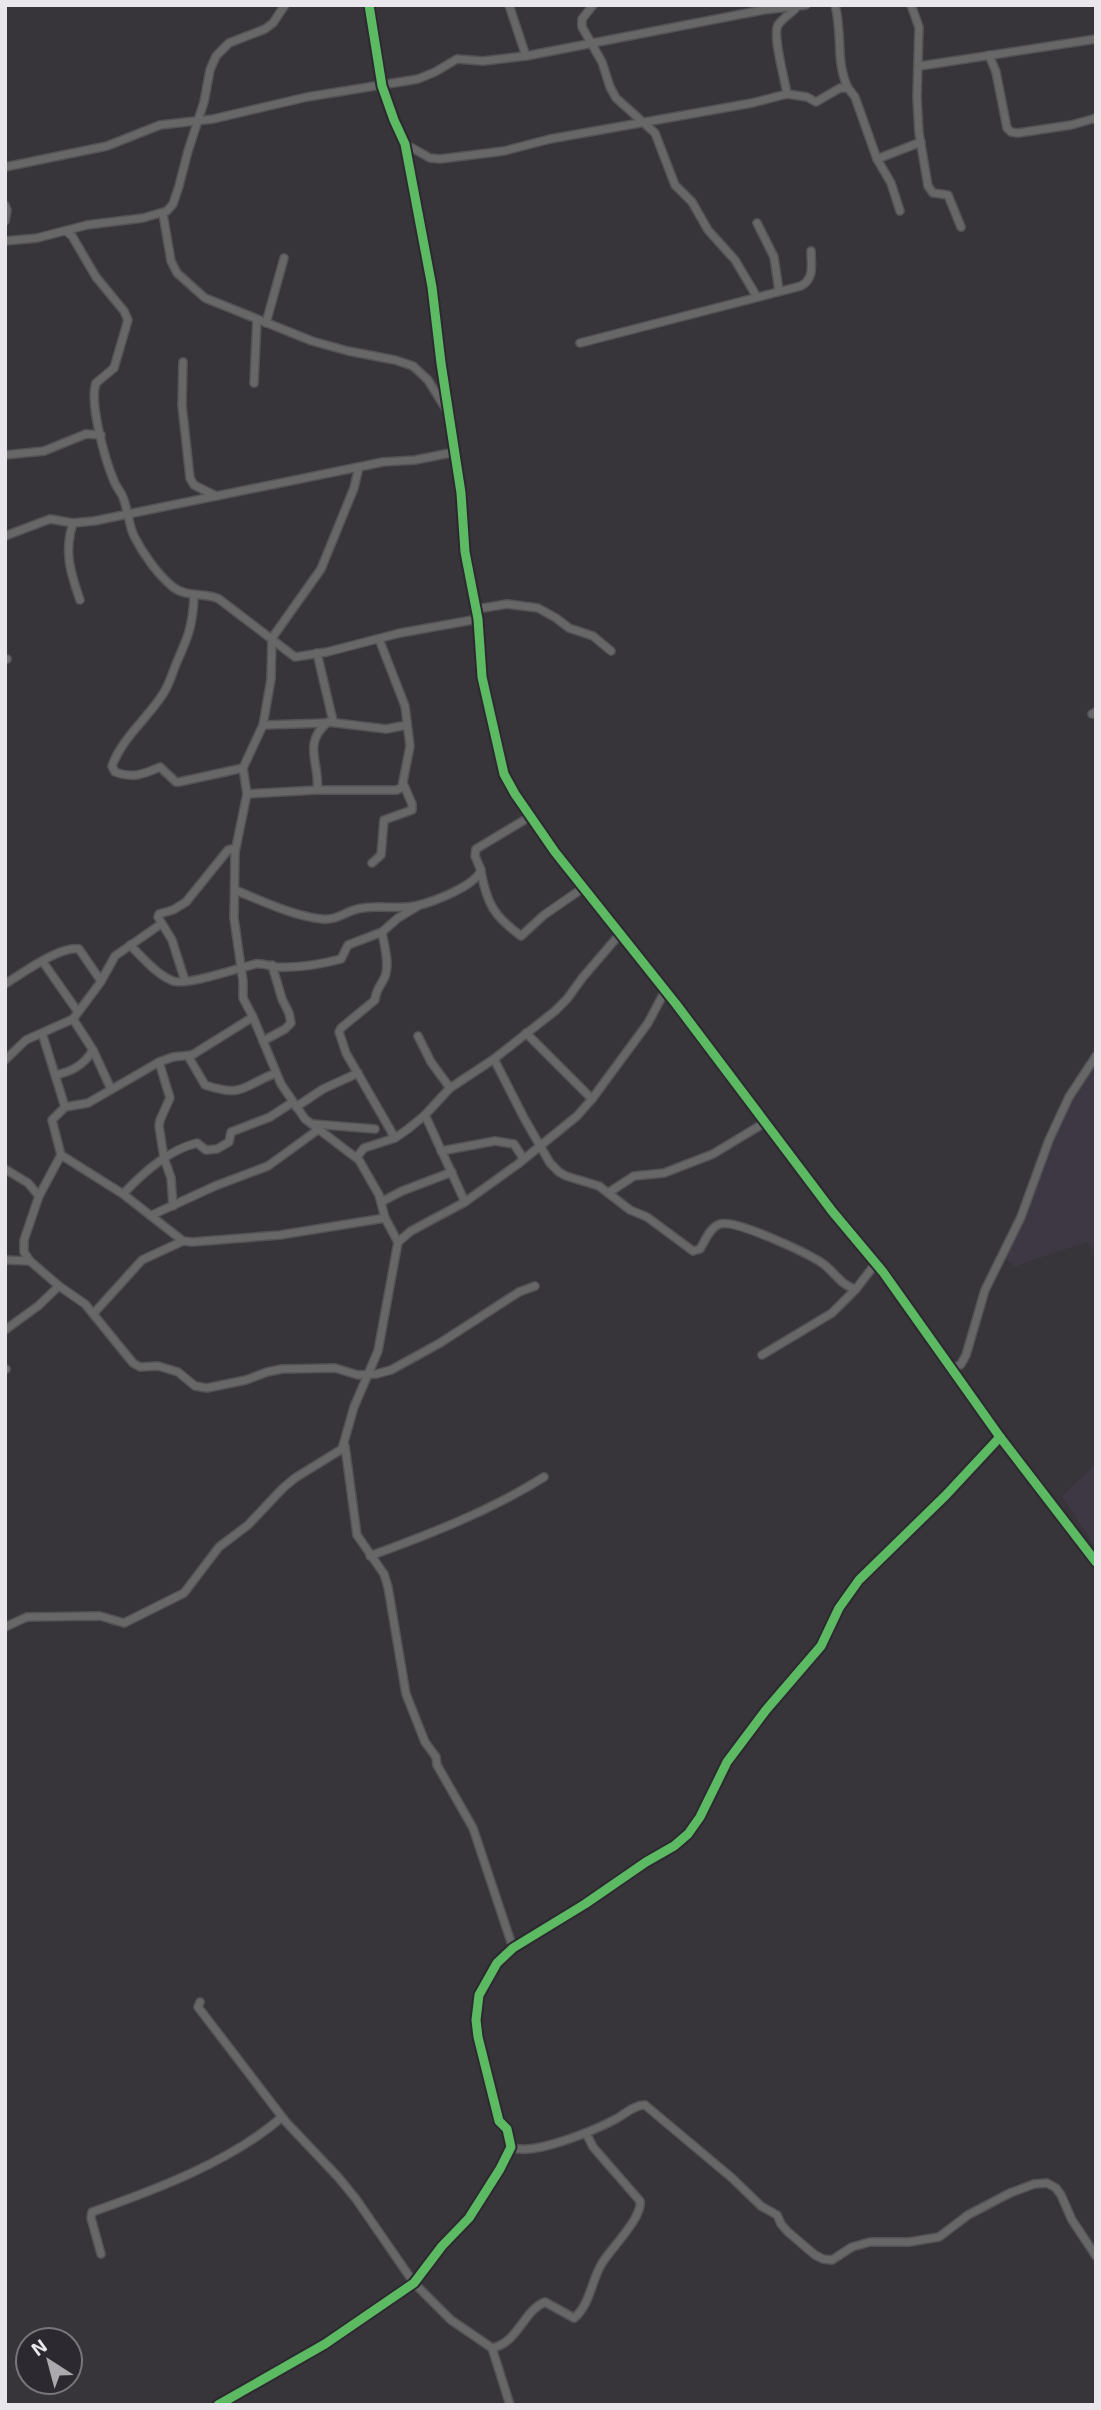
<svg xmlns="http://www.w3.org/2000/svg" width="1101" height="2410" font-family="'Exo 2',sans-serif">
<rect width="100%" height="100%" fill="#373539"/>
<g fill="#3d3843">
<path d="M1096,1052V1254L1087,1242L1015,1266L1001,1256L1033,1183L1050,1129Z"/>
<path d="M1096,1464V1548L1062,1496Z"/>
</g>
<g fill="none" stroke-linecap="round" stroke-linejoin="round">
<defs>
<g id="minor">
<path d="M369,5L382,86L394,120L405,144L432,287L441,363L461,493L465,552L478,619L482,677L504,774L515,794L555,852L676,1004L832,1211L883,1272L1000,1437L1096,1562"/>
<path d="M509,5L526,56"/>
<path d="M593,5L582,19V27L602,62L610,87L616,98L655,133L675,185L692,202L708,230L735,260L757,297"/>
<path d="M835,5C843,34 835,61 848,88"/>
<path d="M911,5L919,27L917,97L919,133L928,186L933,193L948,195L961,227"/>
<path d="M989,55L996,72L1007,128L1011,132L1018,133L1071,125L1096,118"/>
<path d="M920,66L1096,39"/>
<path d="M787,94C785,79 772,36 778,25C782,19 790,14 795,9"/>
<path d="M405,144L430,158L440,159L504,151L550,139L752,103L787,94L807,97L816,102L840,88H848L855,97L877,159L891,183L900,211"/>
<path d="M877,159L921,142"/>
<path d="M5,167L107,146L160,125L213,119L307,97L418,79L435,72L457,59L483,61L526,56L763,10L806,5"/>
<path d="M5,205L7,210L5,221"/>
<path d="M163,214L171,261L177,273L205,298L312,341L348,351L395,360L413,366L428,380L446,409"/>
<path d="M757,223L774,257L779,291"/>
<path d="M66,231L72,236L96,277L124,311L128,320L114,368L96,383C89,403 105,460 114,481C116,486 119,490 122,495C128,508 128,523 134,536C143,554 158,575 173,587C187,598 204,592 219,599L295,657L327,652L400,633L478,619"/>
<path d="M5,241L37,238L87,225L143,218L167,211L173,204L179,186L188,151L204,102L210,70L216,56L229,43L265,29L273,23L285,5"/>
<path d="M266,323L284,258"/>
<path d="M580,343L801,286C815,278 811,265 811,251"/>
<path d="M183,362L182,405L190,478L194,485L216,496"/>
<path d="M254,383L257,319"/>
<path d="M5,455L44,451L86,434L101,435"/>
<path d="M359,467L354,488L321,569L272,638L271,679L263,725L243,768L247,794L235,852L234,918L243,981V998L253,1017L281,1084L305,1119L359,1160L379,1195L385,1218L398,1242"/>
<path d="M73,523C64,551 70,572 80,600"/>
<path d="M5,536L50,519L73,523L94,521L383,462L415,460L455,452"/>
<path d="M194,595C193,626 188,637 176,664C172,674 169,685 163,694C147,719 122,738 112,766L115,772C132,779 144,774 160,767L176,782H179L243,768"/>
<path d="M477,609L507,604L538,608L556,618L569,628L593,636L611,651"/>
<path d="M317,653L333,721"/>
<path d="M5,659H7"/>
<path d="M1092,714L1096,712"/>
<path d="M263,725L327,723"/>
<path d="M317,790C321,765 301,744 328,722L386,729L407,725"/>
<path d="M247,794L317,790H397L402,787L410,746L405,706L379,639"/>
<path d="M372,863L381,855L384,820L412,810V804L403,783"/>
<path d="M481,872C487,904 494,916 521,936L544,915L583,888"/>
<path d="M235,890C262,901 293,916 322,919C338,921 348,909 363,908C378,906 392,908 406,907C423,907 475,887 481,870L475,856L476,849L531,816"/>
<path d="M382,932C384,945 389,960 386,973C384,983 376,987 375,1000L341,1028L339,1032L346,1053L395,1138"/>
<path d="M130,945C142,957 157,975 173,981C187,986 238,968 255,964C263,963 269,966 277,967C297,968 322,964 341,959L348,945L382,932L398,918L418,906"/>
<path d="M43,962L78,1012"/>
<path d="M185,981L172,940L158,917L159,914L173,910L186,902L228,850L231,849L235,852"/>
<path d="M5,984C23,973 59,946 79,949L101,981"/>
<path d="M253,1017L192,1055L173,1057L159,1062L88,1103L65,1107L52,1120L61,1155L39,1196L24,1240V1252L30,1261L59,1286L85,1304L133,1363L140,1367L158,1366L178,1372L195,1386L207,1388L246,1380L267,1372L282,1369L335,1368L358,1375L376,1374L391,1370L440,1343L519,1292L535,1286"/>
<path d="M73,1019L93,1050L111,1089"/>
<path d="M42,1033L65,1107"/>
<path d="M526,1033L592,1099"/>
<path d="M418,1036L431,1062L450,1088"/>
<path d="M263,1041L285,1029L291,1023L289,1013L282,999L272,965"/>
<path d="M188,1056L205,1085C244,1098 242,1086 276,1073"/>
<path d="M494,1059L524,1118L550,1163L559,1172L566,1176L599,1186L630,1210L647,1217L693,1251L700,1249C705,1241 710,1227 720,1224C735,1219 807,1253 822,1263C834,1271 841,1286 856,1289"/>
<path d="M5,1060L26,1040L73,1019L100,983L115,956L161,924"/>
<path d="M159,1062L170,1098L160,1120L159,1126L164,1158L171,1178L173,1206"/>
<path d="M55,1075C72,1072 84,1065 93,1050"/>
<path d="M296,1107L323,1089L358,1073"/>
<path d="M425,1115L465,1202"/>
<path d="M313,1124L375,1129"/>
<path d="M441,1151L495,1141L514,1144L523,1158"/>
<path d="M61,1155L123,1194L183,1241L192,1242L280,1235L385,1218"/>
<path d="M357,1157L364,1148L395,1138L408,1129L425,1115L450,1088L494,1059L555,1011L567,999L583,977L620,934"/>
<path d="M5,1169L28,1183L39,1196"/>
<path d="M608,1193L634,1176L664,1173L713,1154L766,1122"/>
<path d="M123,1194C143,1173 168,1150 197,1143L206,1150L217,1149L229,1142L231,1132L270,1117L293,1102"/>
<path d="M381,1202L402,1191L452,1172"/>
<path d="M152,1215L215,1186L268,1166L319,1129"/>
<path d="M5,1260L30,1261"/>
<path d="M94,1313L142,1260L183,1241"/>
<path d="M5,1330L38,1306L59,1286"/>
<path d="M762,1355L832,1313L856,1289L876,1263"/>
<path d="M5,1369H6"/>
<path d="M952,1370L961,1364L966,1355L985,1290L1021,1217L1049,1140L1069,1097L1096,1056"/>
<path d="M345,1446L357,1535L384,1574L388,1587L406,1694L425,1742L436,1757L437,1765L473,1828L513,1948"/>
<path d="M370,1556C430,1534 490,1511 544,1477"/>
<path d="M5,1627L27,1617L100,1616L124,1623L184,1593L219,1547L248,1525L283,1488L295,1478L342,1449L354,1407L378,1351L398,1242L411,1231L465,1202L518,1164L577,1116L592,1099L648,1023L665,991"/>
<path d="M200,2002L198,2007L286,2122L338,2177L356,2199L414,2283L451,2320L492,2348C518,2343 523,2311 545,2302L574,2318C590,2305 591,2282 601,2265C609,2250 643,2218 640,2201L593,2147L586,2133"/>
<path d="M511,2147C532,2157 595,2130 616,2119C625,2114 634,2105 645,2105L732,2178L761,2206L777,2215L781,2224L788,2232L815,2255L823,2259L832,2260L852,2247L870,2242H909L939,2237L968,2215L1010,2193L1034,2184L1047,2183L1056,2188L1061,2195L1072,2220L1096,2256"/>
<path d="M101,2254L91,2218L92,2212C155,2190 232,2161 282,2117"/>
<path d="M492,2348L510,2405"/>
<path d="M218,2405L325,2344L414,2283L442,2246L469,2218L500,2169L511,2147L507,2129L499,2121L478,2037L476,2020L479,1995L497,1963L513,1948L585,1904L646,1862L674,1846L688,1834L700,1817L727,1762L766,1710L821,1646L839,1608L859,1580L946,1495L1000,1437"/>
</g>
</defs>
<use href="#minor" stroke="#535255" stroke-width="10"/>
<use href="#minor" stroke="#676768" stroke-width="7"/>
<defs>
<g id="cycleway">
<path d="M369,5L382,86L394,120L405,144L432,287L441,363L461,493L465,552L478,619L482,677L504,774L515,794L555,852L676,1004L832,1211L883,1272L1000,1437L1096,1562"/>
<path d="M218,2405L325,2344L414,2283L442,2246L469,2218L500,2169L511,2147L507,2129L499,2121L478,2037L476,2020L479,1995L497,1963L513,1948L585,1904L646,1862L674,1846L688,1834L700,1817L727,1762L766,1710L821,1646L839,1608L859,1580L946,1495L1000,1437"/>
</g>
</defs>
<use href="#cycleway" stroke="#2c2a30" stroke-width="13"/>
<use href="#cycleway" stroke="#5cba63" stroke-width="9"/>
</g>
<rect width="1101" height="2410" fill="none" stroke="#e9e7eb" stroke-width="14"/>
<g transform="translate(49 2361) rotate(324)"><circle r="33" fill="#2c2a30" stroke="#78767b" stroke-width="2"/>
<path d="M0-5L12 26L0 18L-12 26Z" fill="#aba9ad"/>
<text y="-10" font-size="19" font-weight="bold" text-anchor="middle" fill="#e9e7eb">N</text>
</g>
</svg>
